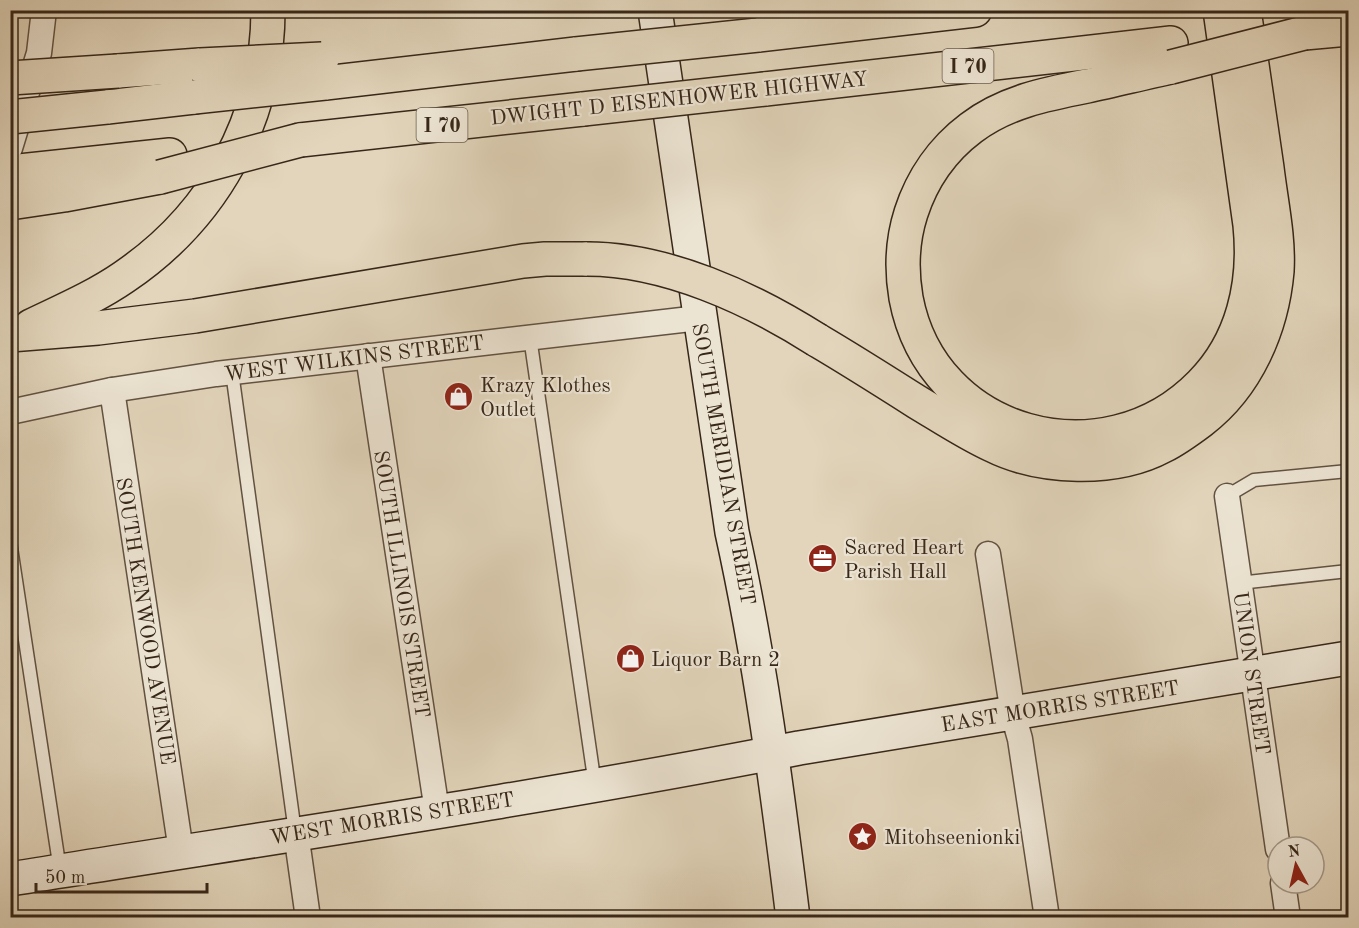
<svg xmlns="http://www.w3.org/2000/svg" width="1359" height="928" font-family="'Old Standard TT',serif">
<rect width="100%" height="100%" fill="#e2d5bb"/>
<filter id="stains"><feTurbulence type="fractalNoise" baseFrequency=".00333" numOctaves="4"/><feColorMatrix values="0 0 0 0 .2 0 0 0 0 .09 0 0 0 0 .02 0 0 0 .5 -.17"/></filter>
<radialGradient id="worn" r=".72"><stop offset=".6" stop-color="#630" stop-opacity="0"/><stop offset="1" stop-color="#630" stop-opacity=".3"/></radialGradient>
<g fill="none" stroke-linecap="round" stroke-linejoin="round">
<defs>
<g id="service">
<path d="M530,337L595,785"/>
<path d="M232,372L295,832"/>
<path d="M1227,496L1254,480L1348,471"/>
<path d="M10,541L60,870"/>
<path d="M1239,583L1348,571"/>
</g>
<g id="minor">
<path d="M10,148L39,53L44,10"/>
<path d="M368,356L437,811"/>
<path d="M112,390L181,851"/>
<path d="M10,412L112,390L216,374L699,318"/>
<path d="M1227,496L1278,849"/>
<path d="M988,554L1013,714L1020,739L1047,918"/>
<path d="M296,833L308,918"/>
<path d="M1283,883L1288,918"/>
</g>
<g id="secondary">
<path d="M655,10L732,532C760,659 777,788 793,918"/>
<path d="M10,879C273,837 538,799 799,748L1348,658"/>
</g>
<g id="motorway">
<path d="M762,11L763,10"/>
<path d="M1304,33L1348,29"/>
<path d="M758,35L975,10"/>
<path d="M1171,67C1143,73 1115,80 1087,86C1046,94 1005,102 971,128C943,149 922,179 911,213C902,241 901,269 906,298C932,437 1104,483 1201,384C1243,342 1256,283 1250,225L1220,10"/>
<path d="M118,71L200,65"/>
<path d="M325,83L576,54"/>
<path d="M765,89L1171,43"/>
<path d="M107,107L194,97"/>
<path d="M300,140L583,109"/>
<path d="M10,172L170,155"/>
<path d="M10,203L64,195L160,177"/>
<path d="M31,326C62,311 95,297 124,277C214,216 268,119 268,10"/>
<path d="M10,335L98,328L195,316L523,261L545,259H587"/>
<path d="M817,340C851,360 884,381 917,402C942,417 966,433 992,445C1040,469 1115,472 1163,446C1177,439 1189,430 1201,421C1247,386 1272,328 1277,271C1279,237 1271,202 1267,168C1259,115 1252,63 1244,10"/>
</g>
</defs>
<use href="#service" stroke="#625242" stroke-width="15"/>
<use href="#minor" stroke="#625242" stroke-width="27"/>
<use href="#secondary" stroke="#372719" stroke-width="36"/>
<use href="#motorway" stroke="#372719" stroke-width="36"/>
<use href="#service" stroke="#ece4d3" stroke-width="12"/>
<use href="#minor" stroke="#ece4d3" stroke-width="24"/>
<use href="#secondary" stroke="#ece4d3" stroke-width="33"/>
<use href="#motorway" stroke="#e2d5bb" stroke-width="33"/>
<defs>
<g id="motorway-bridge">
<path d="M576,54L758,35"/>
<path d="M200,65L322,59"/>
<path d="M1171,67L1304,33"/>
<path d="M10,78L118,71"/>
<path d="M194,97L325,83"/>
<path d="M583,109L765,89"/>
<path d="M10,117L107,107"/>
<path d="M160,177L300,140"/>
<path d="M587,259C666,259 751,298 817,340"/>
</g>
</defs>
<use href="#motorway-bridge" stroke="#372719" stroke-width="36" stroke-linecap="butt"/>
<use href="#motorway-bridge" stroke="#e2d5bb" stroke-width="33"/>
</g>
<defs>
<symbol id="shop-disc" viewBox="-11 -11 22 22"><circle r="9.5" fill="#8f2418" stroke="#ece4d3"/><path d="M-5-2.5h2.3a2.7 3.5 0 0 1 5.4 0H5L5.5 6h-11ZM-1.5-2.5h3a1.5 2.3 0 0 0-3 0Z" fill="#fff"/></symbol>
<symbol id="office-disc" viewBox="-11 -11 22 22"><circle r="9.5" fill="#8f2418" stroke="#ece4d3"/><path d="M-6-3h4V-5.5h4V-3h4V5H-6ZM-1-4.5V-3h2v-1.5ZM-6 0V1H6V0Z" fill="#fff"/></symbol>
<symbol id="sight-disc" viewBox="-11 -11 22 22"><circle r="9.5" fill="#8f2418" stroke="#ece4d3"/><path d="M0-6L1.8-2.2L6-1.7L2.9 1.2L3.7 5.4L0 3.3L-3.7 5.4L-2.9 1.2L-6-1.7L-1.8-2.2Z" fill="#fff"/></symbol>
</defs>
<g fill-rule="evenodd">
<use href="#shop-disc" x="442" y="380" width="33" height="33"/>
<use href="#office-disc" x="806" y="542" width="33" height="33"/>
<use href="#shop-disc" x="614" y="642" width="33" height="33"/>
<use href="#sight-disc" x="846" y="820" width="33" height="33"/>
</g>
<g text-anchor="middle" stroke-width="4.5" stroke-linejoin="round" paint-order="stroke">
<g fill="#ece4d3" stroke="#6d6051" stroke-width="1.5">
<rect x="942.5" y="49" width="51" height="34" rx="4.5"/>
<rect x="416.5" y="108" width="51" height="34" rx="4.5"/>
</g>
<g font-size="20" font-weight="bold" fill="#372719">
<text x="968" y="73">I 70</text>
<text x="442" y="132">I 70</text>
</g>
<g font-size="21" fill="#372719" stroke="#ece4d3">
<text transform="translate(679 98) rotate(-6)" y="7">DWIGHT D EISENHOWER HIGHWAY</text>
<text transform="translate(354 358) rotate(-7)" y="7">WEST WILKINS STREET</text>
<text transform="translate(724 464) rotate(80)" y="7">SOUTH MERIDIAN STREET</text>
<text transform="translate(402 584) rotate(81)" y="7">SOUTH ILLINOIS STREET</text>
<text transform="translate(146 621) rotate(81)" y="7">SOUTH KENWOOD AVENUE</text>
<text transform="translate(1252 673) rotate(82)" y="7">UNION STREET</text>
<text transform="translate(1060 706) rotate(-9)" y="7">EAST MORRIS STREET</text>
<text transform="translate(392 818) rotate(-9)" y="7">WEST MORRIS STREET</text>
</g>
<g font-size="21" fill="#372719" stroke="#ece4d3" text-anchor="start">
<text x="480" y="392">Krazy Klothes<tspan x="480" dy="24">Outlet</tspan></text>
<text x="844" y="554">Sacred Heart<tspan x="844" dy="24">Parish Hall</tspan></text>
<text x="651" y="666">Liquor Barn 2</text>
<text x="884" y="844">Mitohseenionki</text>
</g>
</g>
<rect width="1359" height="928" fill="none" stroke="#e2d5bb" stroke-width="36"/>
<rect x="12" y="12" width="1335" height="904" fill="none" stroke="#372719" stroke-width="3"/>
<rect x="18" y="18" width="1323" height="892" fill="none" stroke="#372719" stroke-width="1.5"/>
<g transform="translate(1296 865) rotate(352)"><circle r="28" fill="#ece4d3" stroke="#a49889" stroke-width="1.5"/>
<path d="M0-4.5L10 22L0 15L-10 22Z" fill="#8f2418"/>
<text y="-9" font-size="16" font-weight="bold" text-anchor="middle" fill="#372719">N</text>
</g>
<path d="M36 883v9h171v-9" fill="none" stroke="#372719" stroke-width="3"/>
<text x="45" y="883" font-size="18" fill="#372719" stroke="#ece4d3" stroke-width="4.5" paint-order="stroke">50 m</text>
<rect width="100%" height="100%" filter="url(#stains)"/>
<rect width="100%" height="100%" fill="url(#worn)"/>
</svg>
